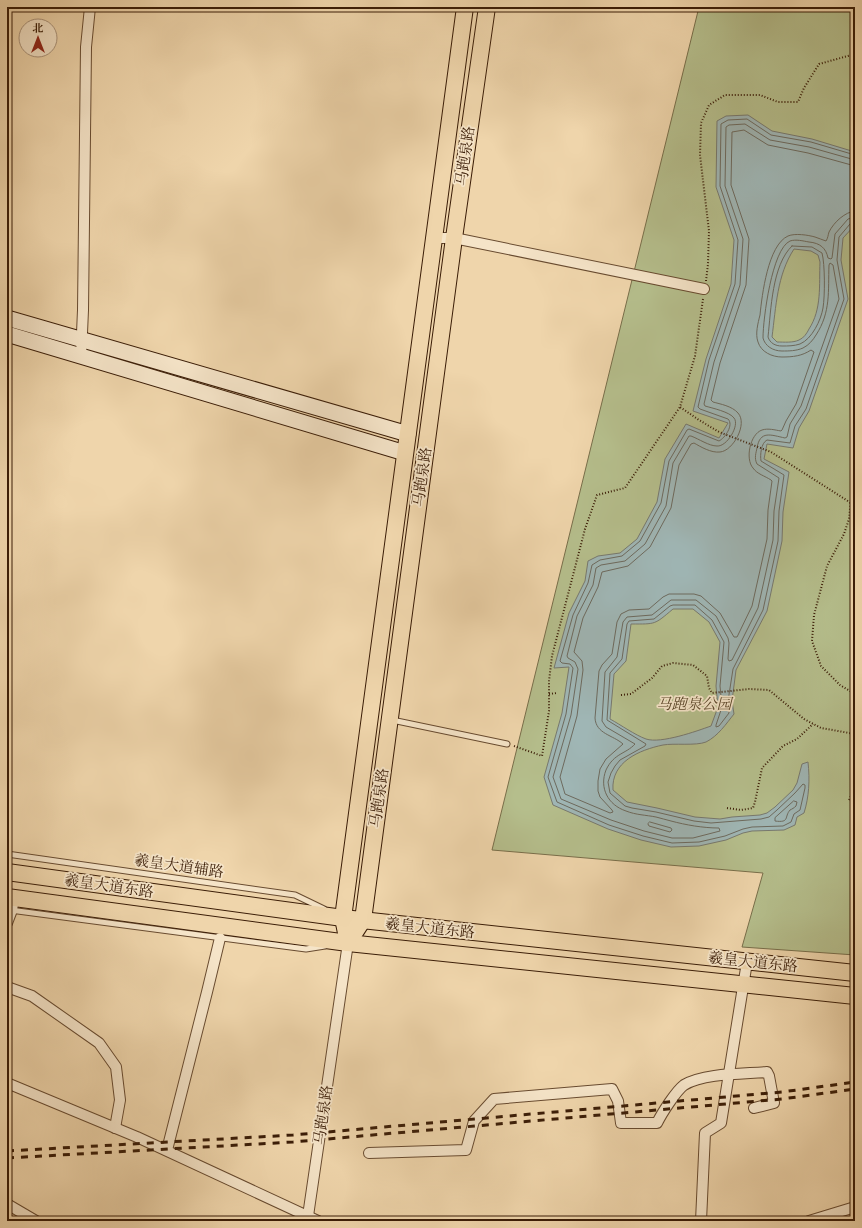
<svg xmlns="http://www.w3.org/2000/svg" width="862" height="1228" font-family="'IM FELL DW Pica','Noto Serif SC',serif">
<rect width="100%" height="100%" fill="#efd5ab"/>
<filter id="stains"><feTurbulence type="fractalNoise" baseFrequency=".005" numOctaves="4"/><feColorMatrix values="0 0 0 0 .2 0 0 0 0 .09 0 0 0 0 .02 0 0 0 .5 -.17"/></filter>
<radialGradient id="worn" r=".72"><stop offset=".6" stop-color="#630" stop-opacity="0"/><stop offset="1" stop-color="#630" stop-opacity=".3"/></radialGradient>
<path fill="#b5be8c" stroke="#786e4a" d="M699,7H855V955L742,947L763,873L492,850Z"/>
<path fill="#9fb6b5" stroke="#77796f" fill-rule="evenodd" d="M748,115L772,131L812,139L855,152V225L843,238L841,260L848,299L809,411L799,428L793,448L767,444L764,459L789,472L783,512L782,541L767,611L736,670L732,701L734,714C726,724 718,736 706,742C696,746 674,743 663,745C639,750 611,762 613,790L627,802L657,808L695,817L720,819L732,817L760,815L767,813L775,807L793,790L797,783L802,764L808,762C810,780 809,797 804,813L797,817L795,825L784,830L752,831L743,833L726,840L699,846L671,847L641,840L608,829L553,805L544,777L562,713L569,667L554,668L569,613L585,581L588,561L598,556L620,553L637,539L657,502L665,459L686,424L719,438L728,423L693,411L706,359L731,284L734,240L716,187L717,121L726,116ZM794,249L811,251L818,255L820,262C819,285 822,309 809,329C807,333 804,338 799,340C793,343 784,342 777,342L772,337C776,307 777,275 794,249ZM673,609H693L709,622L720,642L716,686L718,707L711,726C697,731 661,744 646,739C635,735 621,725 610,719L614,674L626,661L631,624C656,624 654,625 673,609Z"/>
<g fill="none" stroke-linecap="round" stroke-linejoin="round">
<g stroke="#6d6a5e" stroke-width="1">
<path d="M855,155L811,142L771,135L747,119L728,120L721,124L720,186L738,240L735,284L709,360L698,407L700,409L728,419C734,425 725,438 719,441L689,429L687,430L669,461L661,503L640,541L622,556L600,560L592,565L588,583L573,615L560,661L562,663L570,664L573,668L566,714L548,777L557,802L609,825L643,836L672,843L699,842L725,836L743,829L752,827L783,826L791,822L794,814L800,810L805,788V785L803,784L795,793L777,810L769,817L761,819L711,823L694,821L656,812L632,808L625,806L610,793L608,782L611,773L615,766L620,760L645,746L646,744L607,720L610,673L622,659L627,624L629,621L654,619L670,606L673,605H695L712,620L724,642L720,686L722,707L716,725V727L719,726L729,713L728,701L733,669L763,610L778,541L779,511L784,475L761,461C760,455 761,443 767,440L790,443L795,426L806,409L844,299L837,260L839,237L850,224L855,222"/>
<path d="M855,160L809,147L770,140L745,124L729,125L726,127L725,186L743,239L740,285L714,362L704,404L705,406C712,408 730,412 734,418C740,425 727,447 717,446C709,446 699,439 691,436H689L673,463L666,506L645,544L625,561L601,565L596,568L593,585L577,616L567,656L568,658L575,662L578,669L571,715L553,777L561,799L611,820L644,831L672,838H693L720,831L719,828C703,828 686,825 671,821C666,820 661,818 656,817C646,815 636,815 626,811C608,805 599,788 606,770C614,753 626,754 635,744L606,727L602,721L605,672L617,657L623,622L627,617L652,615L671,600H696L716,616L728,638L729,643L728,659L729,661L732,660L758,608L773,540L774,511L779,478L757,464C754,458 756,453 757,448C760,430 771,435 785,438L787,437L790,424L801,406L839,299L833,265L830,263L829,265C828,291 831,312 816,335C813,340 809,345 803,348C796,351 789,351 782,351C773,351 765,346 763,338C763,319 772,249 790,241C796,239 803,241 809,242C820,243 826,248 828,258L831,259L832,258L835,234L848,219L855,217"/>
<path d="M855,166L808,153L768,145L744,130L732,132L731,185L749,239L746,285L720,363L711,400L713,402C720,404 732,406 738,413C748,424 733,451 720,452C711,453 701,447 694,443L691,444L679,465L671,508L650,547L628,566L602,572L598,587L583,618L574,652L582,661L583,670L577,716L560,777L565,794L610,813L613,812L612,810L600,797L598,791V781L600,769L606,759L623,744C613,735 596,734 595,718L599,671L602,665L612,654L617,622L621,614L629,610L649,609L663,597L669,594H694L701,596L720,613L734,637H737L738,635L752,606L767,539L768,510L772,481L771,480C765,476 757,474 753,468C745,459 750,434 762,430C768,428 775,430 781,431L782,430L786,421L796,404L814,352L811,350C802,356 793,357 782,357C772,357 761,352 758,342C755,334 758,323 760,315C762,295 768,245 788,236C795,233 808,235 815,237C819,238 822,240 826,241C828,238 828,235 829,232C834,222 845,212 855,211"/>
<path d="M792,246L812,247L822,253C825,264 825,296 823,308C821,320 812,339 800,344C794,346 788,346 782,346C775,346 770,343 768,337C771,310 772,265 792,246Z"/>
<path d="M794,801L797,802L796,806C794,808 792,809 790,810C784,817 790,823 775,821V818Z"/>
<path d="M650,822L671,828L672,830L670,832L649,826L648,824Z"/>
</g>
<defs>
<g id="lane">
<path d="M392,720L507,744"/>
<path d="M7,854L295,895L324,909"/>
<path d="M10,910L306,949L325,946"/>
</g>
<g id="street">
<path d="M434,238H454L704,289"/>
<path d="M81,356L83,310L86,47L90,7"/>
<path d="M7,923L12,910L14,898"/>
<path d="M7,987L32,996L99,1043L116,1067L120,1100L115,1128"/>
<path d="M7,1083L137,1137L318,1221"/>
<path d="M167,1150L207,992L220,938"/>
<path d="M369,1153L466,1150L474,1121L494,1099L612,1089L618,1101L621,1123H657C662,1113 676,1091 684,1085C704,1073 744,1074 767,1072L769,1076L774,1103L754,1108"/>
<path d="M7,1204L36,1221"/>
<path d="M308,1216L348,943"/>
<path d="M701,1221L705,1133L721,1123L747,962"/>
<path d="M809,1221L855,1207"/>
</g>
<g id="secondary">
<path d="M7,318L408,434"/>
<path d="M7,334L405,453"/>
</g>
<g id="primary">
<path d="M7,872L343,918L855,973"/>
<path d="M7,897L348,943L855,996"/>
<path d="M348,943L363,920L454,238L487,7"/>
<path d="M348,943L343,918L465,7"/>
</g>
</defs>
<use href="#lane" stroke="#684b30" stroke-width="7"/>
<use href="#street" stroke="#684b30" stroke-width="12"/>
<use href="#secondary" stroke="#3b1d07" stroke-width="17"/>
<use href="#primary" stroke="#3b1d07" stroke-width="18"/>
<g stroke="#3b1d07" stroke-width="2" stroke-dasharray="1 2" stroke-linecap="butt">
<path d="M706,281L708,264L709,231L700,155L701,123L709,105L725,95H760L778,102H798L804,88L819,64L855,54"/>
<path d="M703,299L695,356L680,407L699,420L719,432L771,452L851,503"/>
<path d="M855,458L849,519L844,534L827,566L814,615L812,641L821,666L840,685L855,694"/>
<path d="M549,694L557,693"/>
<path d="M621,695L631,694L652,678L662,666L673,663L693,665L707,676L709,688L712,693L749,689L769,690L804,719L821,728L855,734"/>
<path d="M514,746L542,756L549,711V681L552,656L585,529L597,495L625,488L680,407"/>
<path d="M849,800L855,787"/>
<path d="M727,808L741,810L753,808L755,802L762,768L783,746L797,739L813,724"/>
</g>
<use href="#lane" stroke="#f5e4c8" stroke-width="5"/>
<use href="#street" stroke="#f5e4c8" stroke-width="10"/>
<use href="#secondary" stroke="#f5e4c8" stroke-width="15"/>
<use href="#primary" stroke="#efd5ab" stroke-width="16"/>
<g stroke="#3b1d07" stroke-width="3" stroke-dasharray="7 7" stroke-linecap="butt">
<path d="M7,1151L293,1135L782,1092L855,1082"/>
<path d="M7,1158L293,1142L782,1099L855,1089"/>
</g>
</g>
<g text-anchor="middle" stroke-width="3.5" stroke-linejoin="round" paint-order="stroke">
<g font-size="15" fill="#3b1d07" stroke="#f5e4c8">
<text transform="translate(465 156) rotate(-82)" y="5">马跑泉路</text>
<text transform="translate(422 477) rotate(-82)" y="5">马跑泉路</text>
<text transform="translate(379 798) rotate(-82)" y="5">马跑泉路</text>
<text transform="translate(179 866) rotate(8)" y="5">羲皇大道辅路</text>
<text transform="translate(109 886) rotate(8)" y="5">羲皇大道东路</text>
<text transform="translate(430 928) rotate(6)" y="5">羲皇大道东路</text>
<text transform="translate(753 962) rotate(6)" y="5">羲皇大道东路</text>
<text transform="translate(323 1115) rotate(-82)" y="5">马跑泉路</text>
</g>
<g font-size="15" font-style="italic" fill="#5a4528" stroke="#f5e4c8">
<text x="694" y="709">马跑泉公园</text>
</g>
</g>
<rect width="862" height="1228" fill="none" stroke="#efd5ab" stroke-width="24"/>
<rect x="8" y="8" width="846" height="1212" fill="none" stroke="#3b1d07" stroke-width="2"/>
<rect x="12" y="12" width="838" height="1204" fill="none" stroke="#3b1d07"/>
<g transform="translate(38 38)"><circle r="19" fill="#f5e4c8" stroke="#ab947b"/>
<path d="M0-3L7 15L0 10L-7 15Z" fill="#8f2418"/>
<text y="-6" font-size="11" font-weight="bold" text-anchor="middle" fill="#3b1d07">北</text>
</g>
<rect width="100%" height="100%" filter="url(#stains)"/>
<rect width="100%" height="100%" fill="url(#worn)"/>
</svg>
